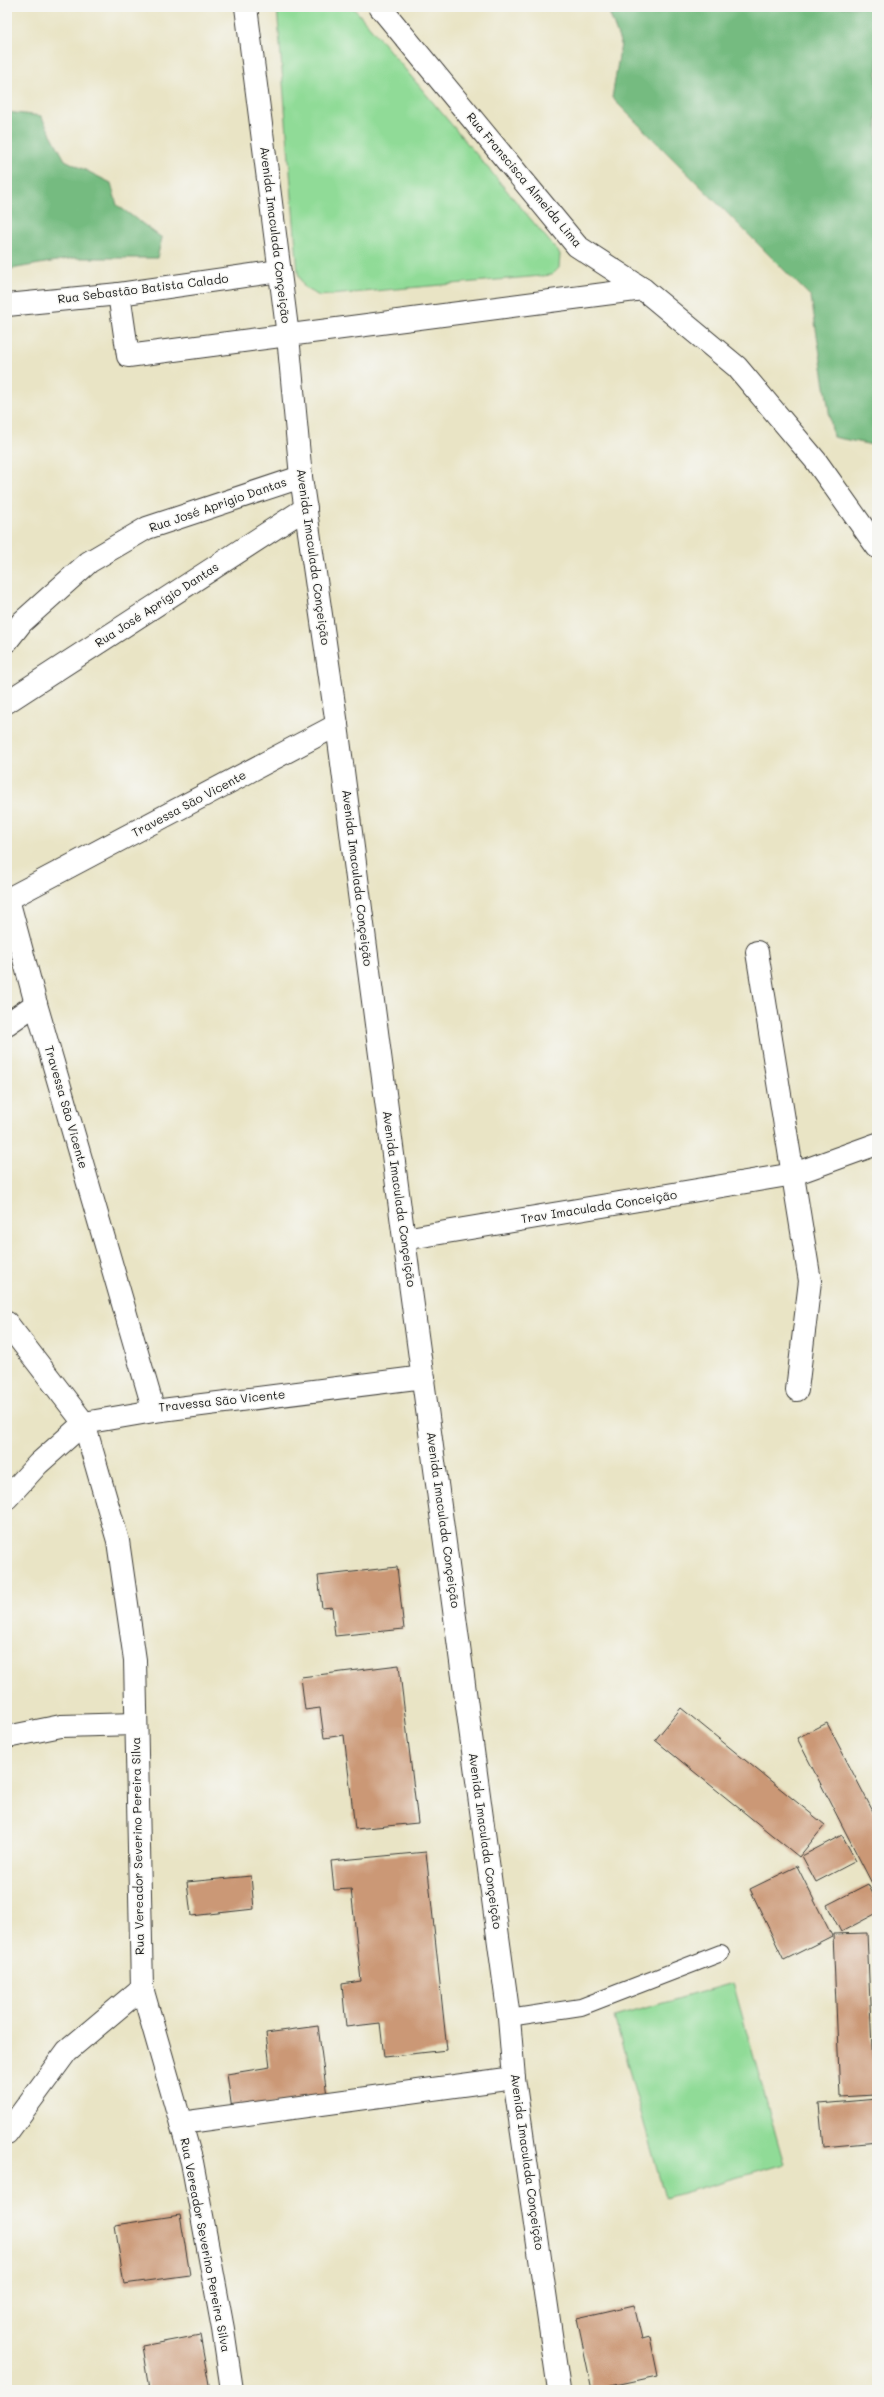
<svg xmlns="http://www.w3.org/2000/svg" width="884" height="2397" font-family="Mali,sans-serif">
<rect width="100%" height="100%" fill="#f6f6f2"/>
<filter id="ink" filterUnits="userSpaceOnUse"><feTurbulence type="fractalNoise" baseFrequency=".025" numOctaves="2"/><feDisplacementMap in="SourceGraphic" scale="8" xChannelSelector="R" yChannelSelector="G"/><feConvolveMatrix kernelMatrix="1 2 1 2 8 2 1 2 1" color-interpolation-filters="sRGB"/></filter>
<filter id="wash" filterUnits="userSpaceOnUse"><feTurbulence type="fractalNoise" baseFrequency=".012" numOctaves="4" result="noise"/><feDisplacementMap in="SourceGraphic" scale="16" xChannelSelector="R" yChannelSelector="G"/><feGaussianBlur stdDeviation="0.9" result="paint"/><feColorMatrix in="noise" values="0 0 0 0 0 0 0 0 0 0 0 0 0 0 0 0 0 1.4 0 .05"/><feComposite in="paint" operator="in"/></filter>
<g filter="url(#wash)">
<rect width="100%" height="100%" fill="#e9e4c5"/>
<g fill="#90db97" stroke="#567c5a">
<path d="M277,7H353L560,254L559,268L552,275L319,296L304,287L298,273Z"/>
<path d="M733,1983L784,2164L665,2198L614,2017Z"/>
</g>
<g fill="#74bb80" stroke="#486c4e">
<path d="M607,7H877V446L833,437L811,297L612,98L621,44Z"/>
<path d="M7,112L41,116L65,160L111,183L117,205L162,238L157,258H74L11,269L7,255Z"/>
</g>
<g id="blocks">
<g fill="#cb9876">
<path d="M397,1567L404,1629L335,1636L332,1607L322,1608L318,1576Z"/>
<path d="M399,1665L418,1823L355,1829L344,1735L324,1738L320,1708L305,1710L301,1677Z"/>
<path d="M681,1708L825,1825L799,1857L655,1740Z"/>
<path d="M827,1723L877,1819V1893L797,1738Z"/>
<path d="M842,1835L856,1861L816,1882L802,1856Z"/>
<path d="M426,1852L447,2050L384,2057L380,2023L346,2027L342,1984L361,1981L351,1889L334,1890L331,1861Z"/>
<path d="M797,1866L832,1936L784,1960L750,1889Z"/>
<path d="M251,1876L254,1909L191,1916L187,1882Z"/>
<path d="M868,1884L877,1902V1913L841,1932L827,1905Z"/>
<path d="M867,1933L874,2095L840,2097L833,1934Z"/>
<path d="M318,2026L327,2096L232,2110L227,2074L270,2067L266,2033Z"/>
<path d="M877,2099V2142L823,2147L819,2104Z"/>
<path d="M180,2215L190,2275L124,2284L115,2225Z"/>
<path d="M634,2305L642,2339L650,2337L658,2376L592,2390L577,2318Z"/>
<path d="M200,2335L210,2390H149L142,2346Z"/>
</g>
</g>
</g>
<g filter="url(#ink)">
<use href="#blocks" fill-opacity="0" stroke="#3b3a35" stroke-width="1"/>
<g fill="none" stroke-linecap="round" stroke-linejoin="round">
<defs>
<path id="service" d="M509,2018L581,2007L721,1953"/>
<g id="minor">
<path d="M246,7L288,336L301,477L337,725L404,1239L509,2018L514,2078L559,2390"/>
<path d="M380,7L577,246L643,289L737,367L816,461L877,547"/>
<path d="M119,294L128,356L643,289"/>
<path d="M7,305L119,294L279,271"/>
<path d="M7,641L22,622L89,562L147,528L301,477"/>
<path d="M7,702L306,508"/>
<path d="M337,725L8,899L36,1004L154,1411L424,1377"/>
<path d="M757,952L810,1281L797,1390"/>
<path d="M7,1024L36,1004"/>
<path d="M404,1239L794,1174L877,1144"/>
<path d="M7,1323L84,1423L118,1541L135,1660L142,1988L192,2162L223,2329L232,2390"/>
<path d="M7,1498L38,1464L84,1423L154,1411"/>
<path d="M7,1737L61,1726L136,1724"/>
<path d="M181,2123L514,2078"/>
<path d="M7,2133L67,2051L142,1988"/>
</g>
</defs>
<use href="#service" stroke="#3b3a35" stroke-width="18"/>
<use href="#minor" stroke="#3b3a35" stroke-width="24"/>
<use href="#service" stroke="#fff" stroke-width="16"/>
<use href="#minor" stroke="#fff" stroke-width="22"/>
</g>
</g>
<g text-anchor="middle" stroke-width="3" stroke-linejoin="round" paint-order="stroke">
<g font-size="12" fill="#1c1c1c" stroke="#f6f6f2">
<text transform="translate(524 180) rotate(50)" y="4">Rua Franscisca Almeida Lima</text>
<text transform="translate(275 235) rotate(83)" y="4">Avenida Imaculada Conçeição</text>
<text transform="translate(143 289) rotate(-7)" y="4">Rua Sebastão Batista Calado</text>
<text transform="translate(218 505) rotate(-19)" y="4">Rua José Aprigio Dantas</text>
<text transform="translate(313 557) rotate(82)" y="4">Avenida Imaculada Conçeição</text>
<text transform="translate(157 605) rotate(-33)" y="4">Rua José Aprígio Dantas</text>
<text transform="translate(189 804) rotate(-28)" y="4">Travessa São Vicente</text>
<text transform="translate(357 878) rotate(83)" y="4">Avenida Imaculada Conçeição</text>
<text transform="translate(66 1107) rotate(74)" y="4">Travessa São Vicente</text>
<text transform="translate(399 1199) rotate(82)" y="4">Avenida Imaculada Conçeição</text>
<text transform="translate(599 1207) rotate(-9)" y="4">Trav Imaculada Conceição</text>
<text transform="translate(222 1401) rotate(-6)" y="4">Travessa São Vicente</text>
<text transform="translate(443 1520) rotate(82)" y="4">Avenida Imaculada Conçeição</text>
<text transform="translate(485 1841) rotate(82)" y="4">Avenida Imaculada Conçeição</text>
<text transform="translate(138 1846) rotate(-91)" y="4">Rua Vereador Severino Pereira Silva</text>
<text transform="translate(527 2162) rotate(82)" y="4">Avenida Imaculada Conçeição</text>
<text transform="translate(205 2245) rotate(79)" y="4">Rua Vereador Severino Pereira Silva</text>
</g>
</g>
<rect width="884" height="2397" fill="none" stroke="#f6f6f2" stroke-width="24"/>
</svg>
